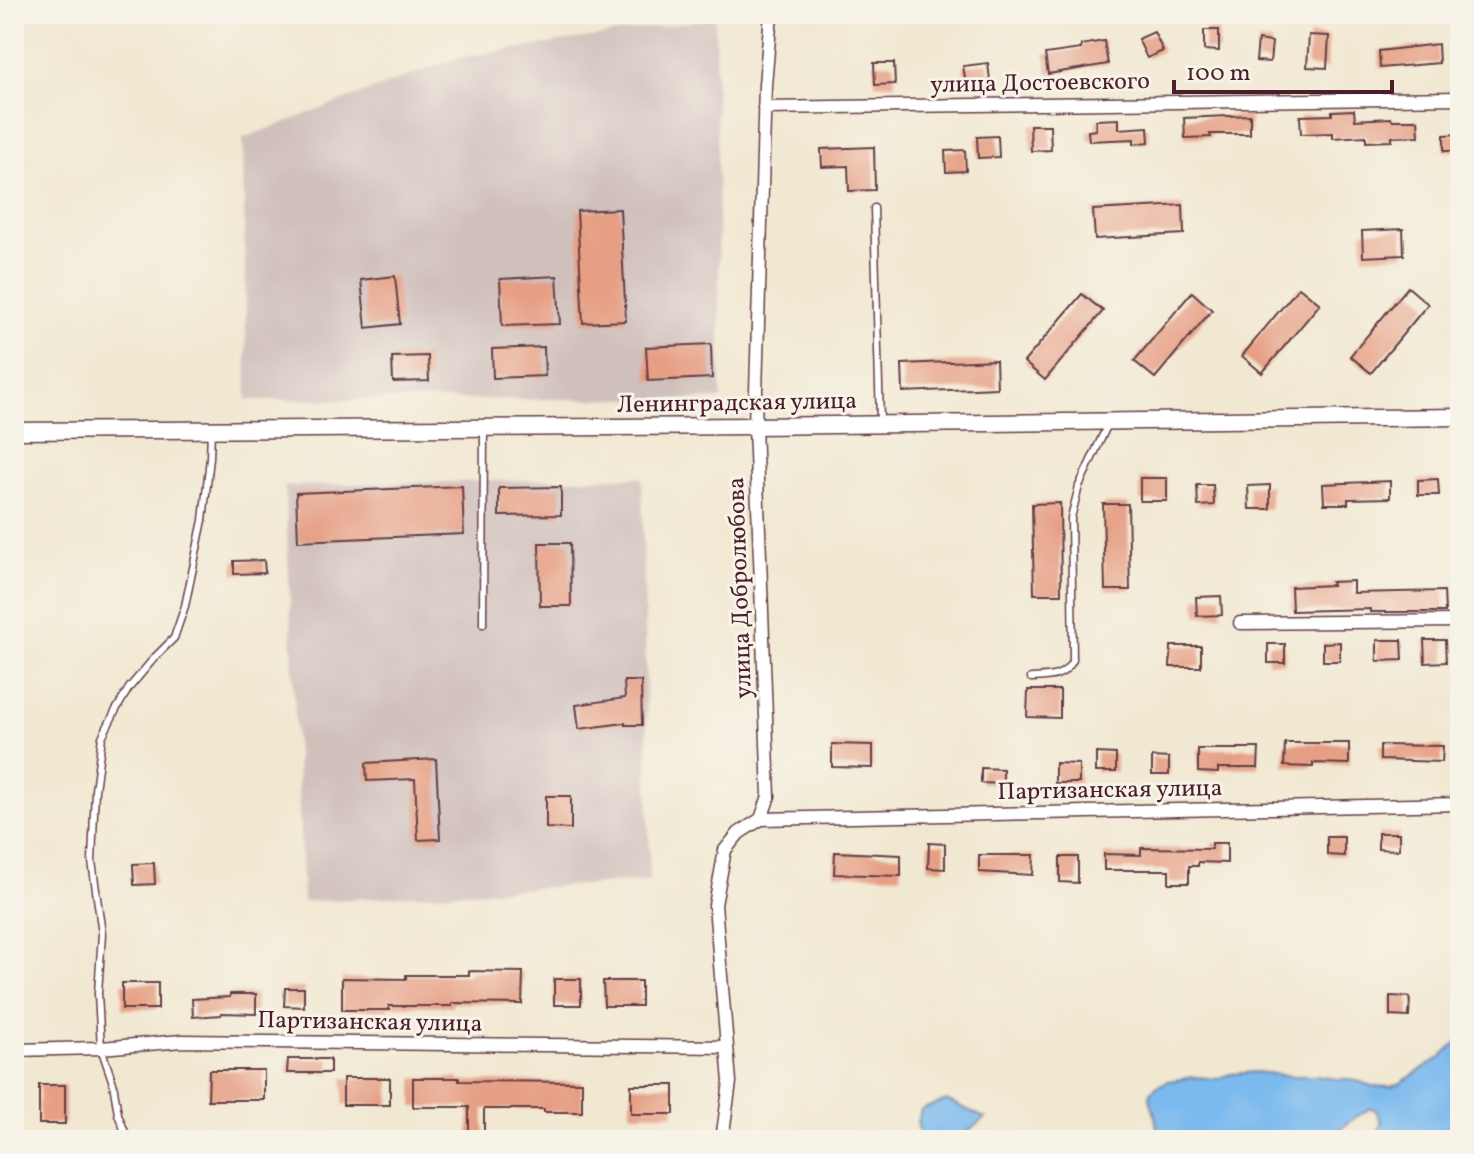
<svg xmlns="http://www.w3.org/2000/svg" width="1474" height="1154" font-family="Vollkorn,serif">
<rect width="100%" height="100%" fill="#f7f3e8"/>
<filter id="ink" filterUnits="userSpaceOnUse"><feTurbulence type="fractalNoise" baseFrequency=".0125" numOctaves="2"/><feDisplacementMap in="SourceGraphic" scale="16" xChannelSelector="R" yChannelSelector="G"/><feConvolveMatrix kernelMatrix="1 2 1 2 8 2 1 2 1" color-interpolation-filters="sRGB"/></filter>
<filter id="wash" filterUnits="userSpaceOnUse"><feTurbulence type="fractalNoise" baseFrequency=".006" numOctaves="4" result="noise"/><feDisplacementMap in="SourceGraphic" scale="32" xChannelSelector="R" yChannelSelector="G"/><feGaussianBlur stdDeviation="1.8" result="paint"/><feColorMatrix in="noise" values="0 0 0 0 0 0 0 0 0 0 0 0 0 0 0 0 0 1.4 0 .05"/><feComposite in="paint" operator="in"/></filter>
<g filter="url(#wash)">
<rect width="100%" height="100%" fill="#f1e8d1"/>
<g fill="#d0c0bc">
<path d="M715,18L721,399L247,400L243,138L457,58Z"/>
<path d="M642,477L650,881L303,902L285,486Z"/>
</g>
<g fill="#7abaee" stroke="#626c8c" stroke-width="2">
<path d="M1460,1039V1140H1373L1382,1123L1376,1110L1370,1108C1358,1118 1340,1122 1336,1140H1159L1155,1116L1150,1098L1151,1092L1156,1087L1168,1081L1195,1077L1218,1079L1230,1074L1257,1072L1292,1076H1315L1337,1079H1351L1372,1086L1390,1087L1399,1084L1441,1057Z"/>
<path d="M946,1100L985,1118L957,1140H927L920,1135L917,1122L921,1110Z"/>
</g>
<g id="blocks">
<g fill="#e69f84">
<path d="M1204,30H1219V51L1204,50Z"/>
<path d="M1154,32L1163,51L1147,58L1138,39Z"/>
<path d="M1309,35L1329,36L1327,68L1307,67Z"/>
<path d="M1258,40L1272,42L1270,62L1256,61Z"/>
<path d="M1104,41L1108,64L1048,74L1045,54L1081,49V45Z"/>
<path d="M1438,44L1439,63L1380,68L1379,51Z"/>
<path d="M874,63H894L895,84L875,85Z"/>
<path d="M988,63L990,81L966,84L963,66Z"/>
<path d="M1354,110L1355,120L1391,118L1392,120H1418L1419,136L1392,137V141L1366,142V136L1333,138V133L1301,134L1300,116L1332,115V111Z"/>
<path d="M1250,115V134H1210L1211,137L1185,138L1184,118Z"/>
<path d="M1119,119V129L1148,127L1149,142L1134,144V139L1089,141L1088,131L1096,130V120Z"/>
<path d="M1030,125H1050L1051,150L1031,151Z"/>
<path d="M1460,134V151H1444V135Z"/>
<path d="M998,136L999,157L978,158L977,137Z"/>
<path d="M874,147L875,190L849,191L848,166L822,167L821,149Z"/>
<path d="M965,150L966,171L946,172L945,151Z"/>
<path d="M1183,205L1184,234L1095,239L1093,210Z"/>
<path d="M620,209L626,321L583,323L577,211Z"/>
<path d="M1403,229L1404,255L1363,257L1362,231Z"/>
<path d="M395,276L400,324L366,328L361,280Z"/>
<path d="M557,276L560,324L502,326L500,279Z"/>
<path d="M1299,287L1320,304L1262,373L1242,356Z"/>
<path d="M1408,287L1428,304L1371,373L1350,356Z"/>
<path d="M1192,292L1212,310L1155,378L1134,361Z"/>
<path d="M1082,294L1103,311L1045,380L1024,362Z"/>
<path d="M711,344L712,378L648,381L646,347Z"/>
<path d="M544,347L545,376L493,378L492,349Z"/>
<path d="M428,356L429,381L393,382L392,357Z"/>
<path d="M996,360L997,388L903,392L902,364Z"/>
<rect x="1140" y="478" width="27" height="23"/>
<path d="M1438,479L1439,495H1418V480Z"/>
<path d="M1390,481V498L1348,499V504H1324L1323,484Z"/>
<path d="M1197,485H1213L1214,505L1198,506Z"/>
<path d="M1270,485V509H1249L1248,486Z"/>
<path d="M462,486L464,534L298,541L296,493Z"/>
<path d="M561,487V515L499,516V488Z"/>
<path d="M1060,503L1061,594H1034L1032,504Z"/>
<path d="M1103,504H1128L1130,590H1105Z"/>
<path d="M539,543H570L571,606H540Z"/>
<path d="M264,560L265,573L234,574V561Z"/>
<path d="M1353,581V593L1444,591L1445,612H1370V609L1292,611L1291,587L1332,585L1331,582Z"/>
<path d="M1221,596L1222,615L1197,616L1196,597Z"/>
<path d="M1377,640H1402L1403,660L1377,661Z"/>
<path d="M1424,640H1445L1446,662L1425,663Z"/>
<path d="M1340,642V661H1323V643Z"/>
<rect x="1268" y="644" width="17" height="19"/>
<path d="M1171,646H1201V667H1170Z"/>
<path d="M624,681H641L642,725H625V723L579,729L576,705L625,698Z"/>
<path d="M1028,690H1060V718L1027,717Z"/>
<path d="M1285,743H1349V764L1313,763V767L1284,766Z"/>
<path d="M832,744L873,745V768L832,767Z"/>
<path d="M1380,745L1443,746L1442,762L1380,760Z"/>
<path d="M1238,748H1259L1258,768H1218V773L1198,772V749H1238Z"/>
<path d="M1096,753L1116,754V772H1096Z"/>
<path d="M1152,757L1169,758V775H1152Z"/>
<path d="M436,759L440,839L418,840L415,779L367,781L366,763Z"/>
<path d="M1055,763L1079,764V783H1055Z"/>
<path d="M981,768L1003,769V784L981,783Z"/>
<path d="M546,796H571V829L546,828Z"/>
<path d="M1378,833H1399V850L1378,849Z"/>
<path d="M1327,837H1344V856L1327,855Z"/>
<path d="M929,843L945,844V869L928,868Z"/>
<path d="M1212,843H1227V863L1198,862V866H1189V883H1169V870H1104V854L1141,855V848L1212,849Z"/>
<path d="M835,852L901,855V876L834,874Z"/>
<path d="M979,855H1034L1033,875L979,872Z"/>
<path d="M1060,857H1078V883L1060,882Z"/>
<path d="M154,863L155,884L134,885L133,864Z"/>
<path d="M469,971L523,972L522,1004L452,1003V1006H389V1010H342V978L406,979V975H469Z"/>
<rect x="554" y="979" width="27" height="26"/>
<path d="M603,981H641V1006H604Z"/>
<rect x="122" y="983" width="36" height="26"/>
<path d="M285,988H304V1007L284,1006Z"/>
<path d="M230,994H256V1014L221,1013V1015L193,1017L192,999L230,997Z"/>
<path d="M1390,996L1410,997L1409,1017L1390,1016Z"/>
<path d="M288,1059H330V1073H287Z"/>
<path d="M209,1070H264V1100H208Z"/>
<rect x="343" y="1078" width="47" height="27"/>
<path d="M413,1078H459V1081L582,1082V1112H544V1109H484V1140H469V1107H413Z"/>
<rect x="39" y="1085" width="26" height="39"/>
<rect x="631" y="1085" width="43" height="29"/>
</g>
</g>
</g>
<g filter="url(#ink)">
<use href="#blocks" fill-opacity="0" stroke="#633d44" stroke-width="2"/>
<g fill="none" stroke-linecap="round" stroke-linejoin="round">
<defs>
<g id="service">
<path d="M874,208L880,421"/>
<path d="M483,624L484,428"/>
<path d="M1031,678C1049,677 1064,678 1073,660L1071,518L1079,486L1108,424"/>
<path d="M128,1140L118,1114L113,1083L101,1048L98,993L102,934L92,861L95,790L102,737L116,710L129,688L155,657L174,638L185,606L203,520L210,458L211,430"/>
</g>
<g id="minor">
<path d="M764,108L1460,98"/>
<path d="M1240,623L1460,621"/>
<path d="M761,819L1460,804"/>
<path d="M14,1050L101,1048L182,1041L726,1047"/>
<path d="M722,1140L730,1082L715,905L725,850L739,833L761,819L769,796L755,426L765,85L771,14"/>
</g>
<path id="tertiary" d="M14,431L755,426L1460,417"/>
</defs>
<use href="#service" stroke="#633d44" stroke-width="9"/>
<use href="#minor" stroke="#633d44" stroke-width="15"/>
<use href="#tertiary" stroke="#633d44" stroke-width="19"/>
<use href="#service" stroke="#fff" stroke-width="6"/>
<use href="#minor" stroke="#fff" stroke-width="12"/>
<use href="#tertiary" stroke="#fff" stroke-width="16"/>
</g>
</g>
<g text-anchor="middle" stroke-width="6" stroke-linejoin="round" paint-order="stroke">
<g font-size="24" fill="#4a1f2b" stroke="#f7f3e8">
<text transform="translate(1040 82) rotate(-1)" y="8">улица Достоевского</text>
<text transform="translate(737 402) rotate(-1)" y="8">Ленинградская улица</text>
<text transform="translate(739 588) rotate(-92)" y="8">улица Добролюбова</text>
<text transform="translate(1110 789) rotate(-1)" y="8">Партизанская улица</text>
<text transform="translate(370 1021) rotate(1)" y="8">Партизанская улица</text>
</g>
</g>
<rect width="1474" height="1154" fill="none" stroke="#f7f3e8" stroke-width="48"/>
<path d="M1174 80v12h218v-12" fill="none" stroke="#4a1f2b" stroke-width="4"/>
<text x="1186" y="80" font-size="24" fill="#4a1f2b" stroke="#f7f3e8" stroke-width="6" paint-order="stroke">100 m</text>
</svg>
